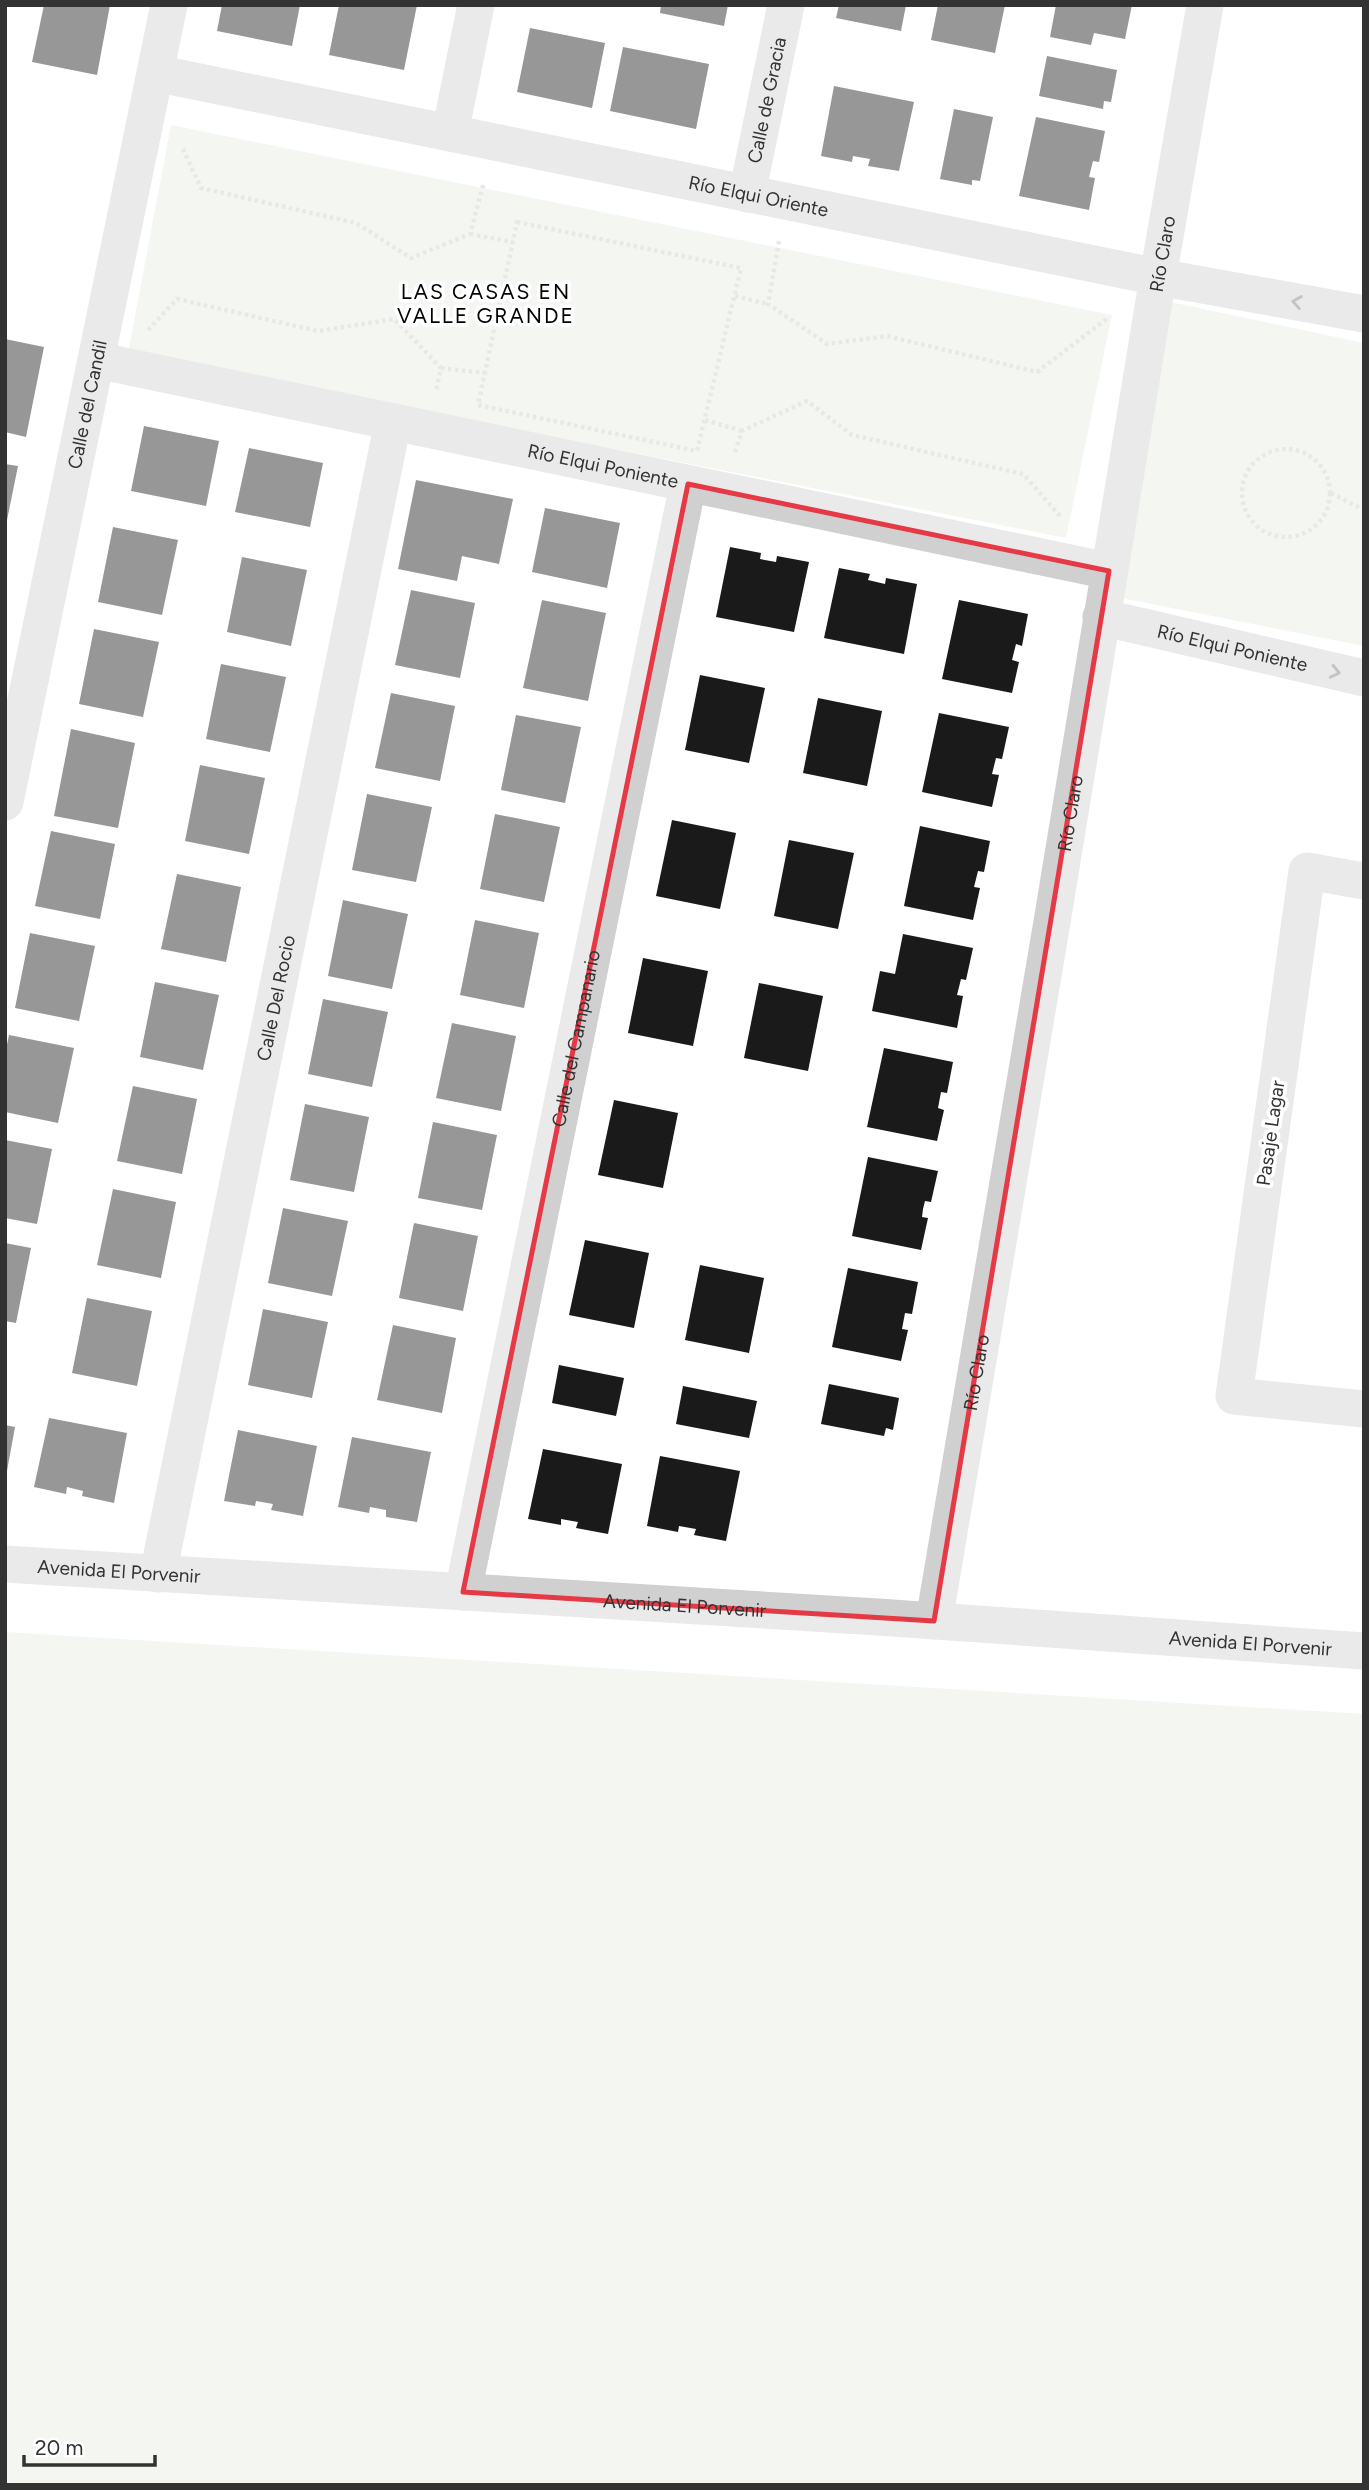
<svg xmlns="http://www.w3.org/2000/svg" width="1369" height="2490" font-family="Figtree,sans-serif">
<rect width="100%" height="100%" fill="#fff"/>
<g fill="#e6ecdf">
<path d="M171,125L1112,315L1066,538L128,353Z"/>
<path d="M1147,297L1364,343V646L1091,592Z"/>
<path d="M5,1632L1364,1714V2485H5Z"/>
</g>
<g fill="#1a1a1a">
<path d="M44,5H110L97,75L32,62Z"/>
<path d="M222,5H300L292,46L217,31Z"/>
<path d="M339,5H417L404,70L329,55Z"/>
<path d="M661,5H728L724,26L660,13Z"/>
<path d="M839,5H906L901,31L836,18Z"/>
<path d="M938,5H1005L995,53L931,40Z"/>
<path d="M1056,5H1132L1125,39L1094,33L1091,45L1050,37Z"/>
<path d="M530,28L605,43L592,108L517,92Z"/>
<path d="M623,47L709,64L696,129L610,111Z"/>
<path d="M1047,56L1117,70L1111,102L1104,101L1103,109L1039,96Z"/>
<path d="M834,86L914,102L899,171L868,166L870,159L853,156L852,162L821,156Z"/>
<path d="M954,109L993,117L980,181L972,180V185L940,179Z"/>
<path d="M1036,117L1105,131L1099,162L1093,161L1089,177L1095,178L1089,210L1019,196Z"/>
<path d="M5,339L44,347L26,437L5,432Z"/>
<path d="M144,426L219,441L206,506L131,491Z"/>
<path d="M249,448L323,463L310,527L235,512Z"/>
<path d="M5,464L18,466L6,525H5Z"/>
<path d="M416,480L513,499L499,564L462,556L457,581L398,569Z"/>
<path d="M545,508L620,523L607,588L532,572Z"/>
<path d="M113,527L178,540L162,615L98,602Z"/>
<path d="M730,547L761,553L760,559L776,562L777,556L809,562L794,632L716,617Z"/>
<path d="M242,557L307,570L291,646L227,632Z"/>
<path d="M839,568L870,574L868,580L885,584L886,578L917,584L904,654L824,638Z"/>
<path d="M411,590L475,603L460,678L395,665Z"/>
<path d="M542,600L606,613L588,701L523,688Z"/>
<path d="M959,600L1028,614L1022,646L1016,644L1012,660L1019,662L1012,693L942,679Z"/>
<path d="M94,629L159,642L143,717L79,704Z"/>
<path d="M221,664L286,677L270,752L206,739Z"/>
<path d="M700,675L765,688L749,763L685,750Z"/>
<path d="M391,693L455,706L440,781L375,768Z"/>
<path d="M818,698L882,711L867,786L803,773Z"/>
<path d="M939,713L1009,727L1002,759L996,758L992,774L999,775L992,807L922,792Z"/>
<path d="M516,715L581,727L565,803L501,790Z"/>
<path d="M71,729L135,743L118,828L54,816Z"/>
<path d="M200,765L265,778L249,854L185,841Z"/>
<path d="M367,794L432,807L416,882L352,870Z"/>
<path d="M495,814L560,827L544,902L480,889Z"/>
<path d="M672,820L736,833L720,909L656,896Z"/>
<path d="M920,826L990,841L984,872L978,871L974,887L980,888L973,920L904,906Z"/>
<path d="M51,831L115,844L100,919L35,906Z"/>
<path d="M789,840L854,853L838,929L774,916Z"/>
<path d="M177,874L241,887L226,962L161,949Z"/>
<path d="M343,900L408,914L392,989L328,976Z"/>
<path d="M475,920L539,933L524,1008L460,995Z"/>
<path d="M30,933L95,946L79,1021L15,1008Z"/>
<path d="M903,934L973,948L966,980L961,979L957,995L963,996L957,1028L872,1011L880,971L895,974Z"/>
<path d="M643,958L708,971L693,1046L628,1033Z"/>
<path d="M155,982L219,995L203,1070L140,1057Z"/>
<path d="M759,983L823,996L808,1071L744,1058Z"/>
<path d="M323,999L388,1012L372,1087L308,1074Z"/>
<path d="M452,1023L516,1036L501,1111L436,1098Z"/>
<path d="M9,1035L74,1048L58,1123L5,1112V1054Z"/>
<path d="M884,1048L953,1062L947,1093L941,1092L938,1108L944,1110L937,1141L867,1127Z"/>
<path d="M133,1086L197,1099L182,1174L117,1161Z"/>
<path d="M614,1100L678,1113L663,1188L598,1175Z"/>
<path d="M305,1104L369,1117L354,1192L290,1180Z"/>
<path d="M433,1122L497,1135L482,1210L418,1198Z"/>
<path d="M5,1140L52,1149L37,1224L5,1218Z"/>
<path d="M868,1157L938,1171L931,1202L925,1201L923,1209L922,1217L928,1218L921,1250L852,1236Z"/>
<path d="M113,1189L176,1202L161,1278L97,1265Z"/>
<path d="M283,1208L348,1221L332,1296L268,1283Z"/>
<path d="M414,1223L478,1236L463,1311L399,1298Z"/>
<path d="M585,1240L649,1253L634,1328L569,1315Z"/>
<path d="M5,1243L31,1248L16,1323L5,1321Z"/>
<path d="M700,1265L764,1278L749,1353L685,1340Z"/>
<path d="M848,1268L918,1282L912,1314L905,1313L902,1329L908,1330L901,1361L832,1347Z"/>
<path d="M87,1298L152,1311L137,1386L72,1373Z"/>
<path d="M263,1309L328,1322L312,1398L248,1385Z"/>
<path d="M393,1325L456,1338L442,1413L377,1400Z"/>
<path d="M559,1365L624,1378L616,1416L552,1403Z"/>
<path d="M829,1384L899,1398L893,1430L886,1428L884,1436L821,1424Z"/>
<path d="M683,1386L757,1401L749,1438L676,1424Z"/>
<path d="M49,1418L127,1433L114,1503L82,1496L83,1491L67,1487L66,1494L34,1487Z"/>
<path d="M5,1425L15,1427L7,1471H5Z"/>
<path d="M238,1430L317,1446L303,1516L271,1510L273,1504L256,1501L255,1506L224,1501Z"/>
<path d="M352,1437L431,1452L417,1522L386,1517V1510L370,1507L369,1513L338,1507Z"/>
<path d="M543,1449L622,1464L608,1534L576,1528L578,1522L561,1519V1525L528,1519Z"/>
<path d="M660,1456L740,1471L726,1541L694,1535L696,1529L679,1526L678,1532L647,1526Z"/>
</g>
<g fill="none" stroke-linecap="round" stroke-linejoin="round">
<g stroke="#cdcdcd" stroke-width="4.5" stroke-dasharray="3.5 3.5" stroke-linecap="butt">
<path d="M183,149L201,188L356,223L411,258L470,234L484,182"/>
<path d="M517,222L741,268L697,451L478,405Z"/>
<path d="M470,234L513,242"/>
<path d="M779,241L768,304L827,344L887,336L1037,372L1108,318"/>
<path d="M735,296L768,304"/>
<path d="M148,330L177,299L318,331L394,319L441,368L436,391"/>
<path d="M441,368L485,373"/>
<path d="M705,420L742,431"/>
<circle cx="1286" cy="493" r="44"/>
<path d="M735,452L742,431L807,401L852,435L1023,474L1062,518"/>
<path d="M1331,493L1364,510"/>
</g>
<g stroke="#d0d0d0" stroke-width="37">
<path id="s1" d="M155,73L1158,277L1364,314"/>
<path d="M450,133L476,5"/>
<path id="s2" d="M747,194L786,5"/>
<path id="s3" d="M96,360L1109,571"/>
<path id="s4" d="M1101,617L1364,678"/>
<path id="s5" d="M5,802L169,5"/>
<path d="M1364,881L1307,871L1234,1396L1364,1409"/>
<path id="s6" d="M5,1564L878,1617L1364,1651"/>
<path id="s7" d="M158,1574L393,422"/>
<path id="s8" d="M463,1592L688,484"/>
<path id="s9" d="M934,1621L1052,922L1158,277L1205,5"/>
</g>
</g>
<defs><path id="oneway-chevron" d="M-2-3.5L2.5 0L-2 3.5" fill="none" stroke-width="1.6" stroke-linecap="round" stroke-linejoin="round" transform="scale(1.75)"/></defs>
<g stroke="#7a7a7a">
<use href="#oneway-chevron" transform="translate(1297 302) rotate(-170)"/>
<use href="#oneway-chevron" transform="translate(1335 672) rotate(13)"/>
</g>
<path d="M0 0H1369V2490H0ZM688,484L1109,571L934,1621L463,1592Z" fill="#fff" fill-opacity=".55" fill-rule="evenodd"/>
<path fill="none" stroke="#e63946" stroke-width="5" stroke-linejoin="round" d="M688,484L1109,571L934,1621L463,1592Z"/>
<g text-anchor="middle" stroke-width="7" stroke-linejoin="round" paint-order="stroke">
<g font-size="19" fill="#333" stroke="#fff">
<text dy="7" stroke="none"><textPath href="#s2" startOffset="96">Calle de Gracia</textPath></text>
<text dy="7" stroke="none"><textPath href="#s1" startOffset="616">Río Elqui Oriente</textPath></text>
<text dy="7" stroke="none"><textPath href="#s9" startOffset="1386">Río Claro</textPath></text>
<text dy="7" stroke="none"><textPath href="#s5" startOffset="406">Calle del Candil</textPath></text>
<text dy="7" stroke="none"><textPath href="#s3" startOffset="518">Río Elqui Poniente</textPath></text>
<text dy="7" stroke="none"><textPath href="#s4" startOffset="135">Río Elqui Poniente</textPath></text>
<text dy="7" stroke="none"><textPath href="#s9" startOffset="819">Río Claro</textPath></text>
<text dy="7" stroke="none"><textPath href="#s7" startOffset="588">Calle Del Rocio</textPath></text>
<text dy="7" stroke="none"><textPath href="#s8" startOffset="565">Calle del Campanario</textPath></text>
<text transform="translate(1270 1133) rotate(-82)" y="7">Pasaje Lagar</text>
<text dy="7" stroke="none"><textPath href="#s9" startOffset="252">Río Claro</textPath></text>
<text dy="7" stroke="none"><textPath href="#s6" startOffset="114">Avenida El Porvenir</textPath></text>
<text dy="7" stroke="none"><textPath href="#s6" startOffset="681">Avenida El Porvenir</textPath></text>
<text dy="7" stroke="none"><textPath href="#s6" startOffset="1248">Avenida El Porvenir</textPath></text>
</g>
<g font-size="21" letter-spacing="2" fill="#000" stroke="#fff">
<text x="486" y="299">LAS CASAS EN<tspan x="486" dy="24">VALLE GRANDE</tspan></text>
</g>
</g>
<rect width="1369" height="2490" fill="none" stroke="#333333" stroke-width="14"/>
<path d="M24 2455v10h131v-10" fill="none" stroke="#333333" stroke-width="3.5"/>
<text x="35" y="2455" font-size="21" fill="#333333" stroke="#ffffff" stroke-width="5" paint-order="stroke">20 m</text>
</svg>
